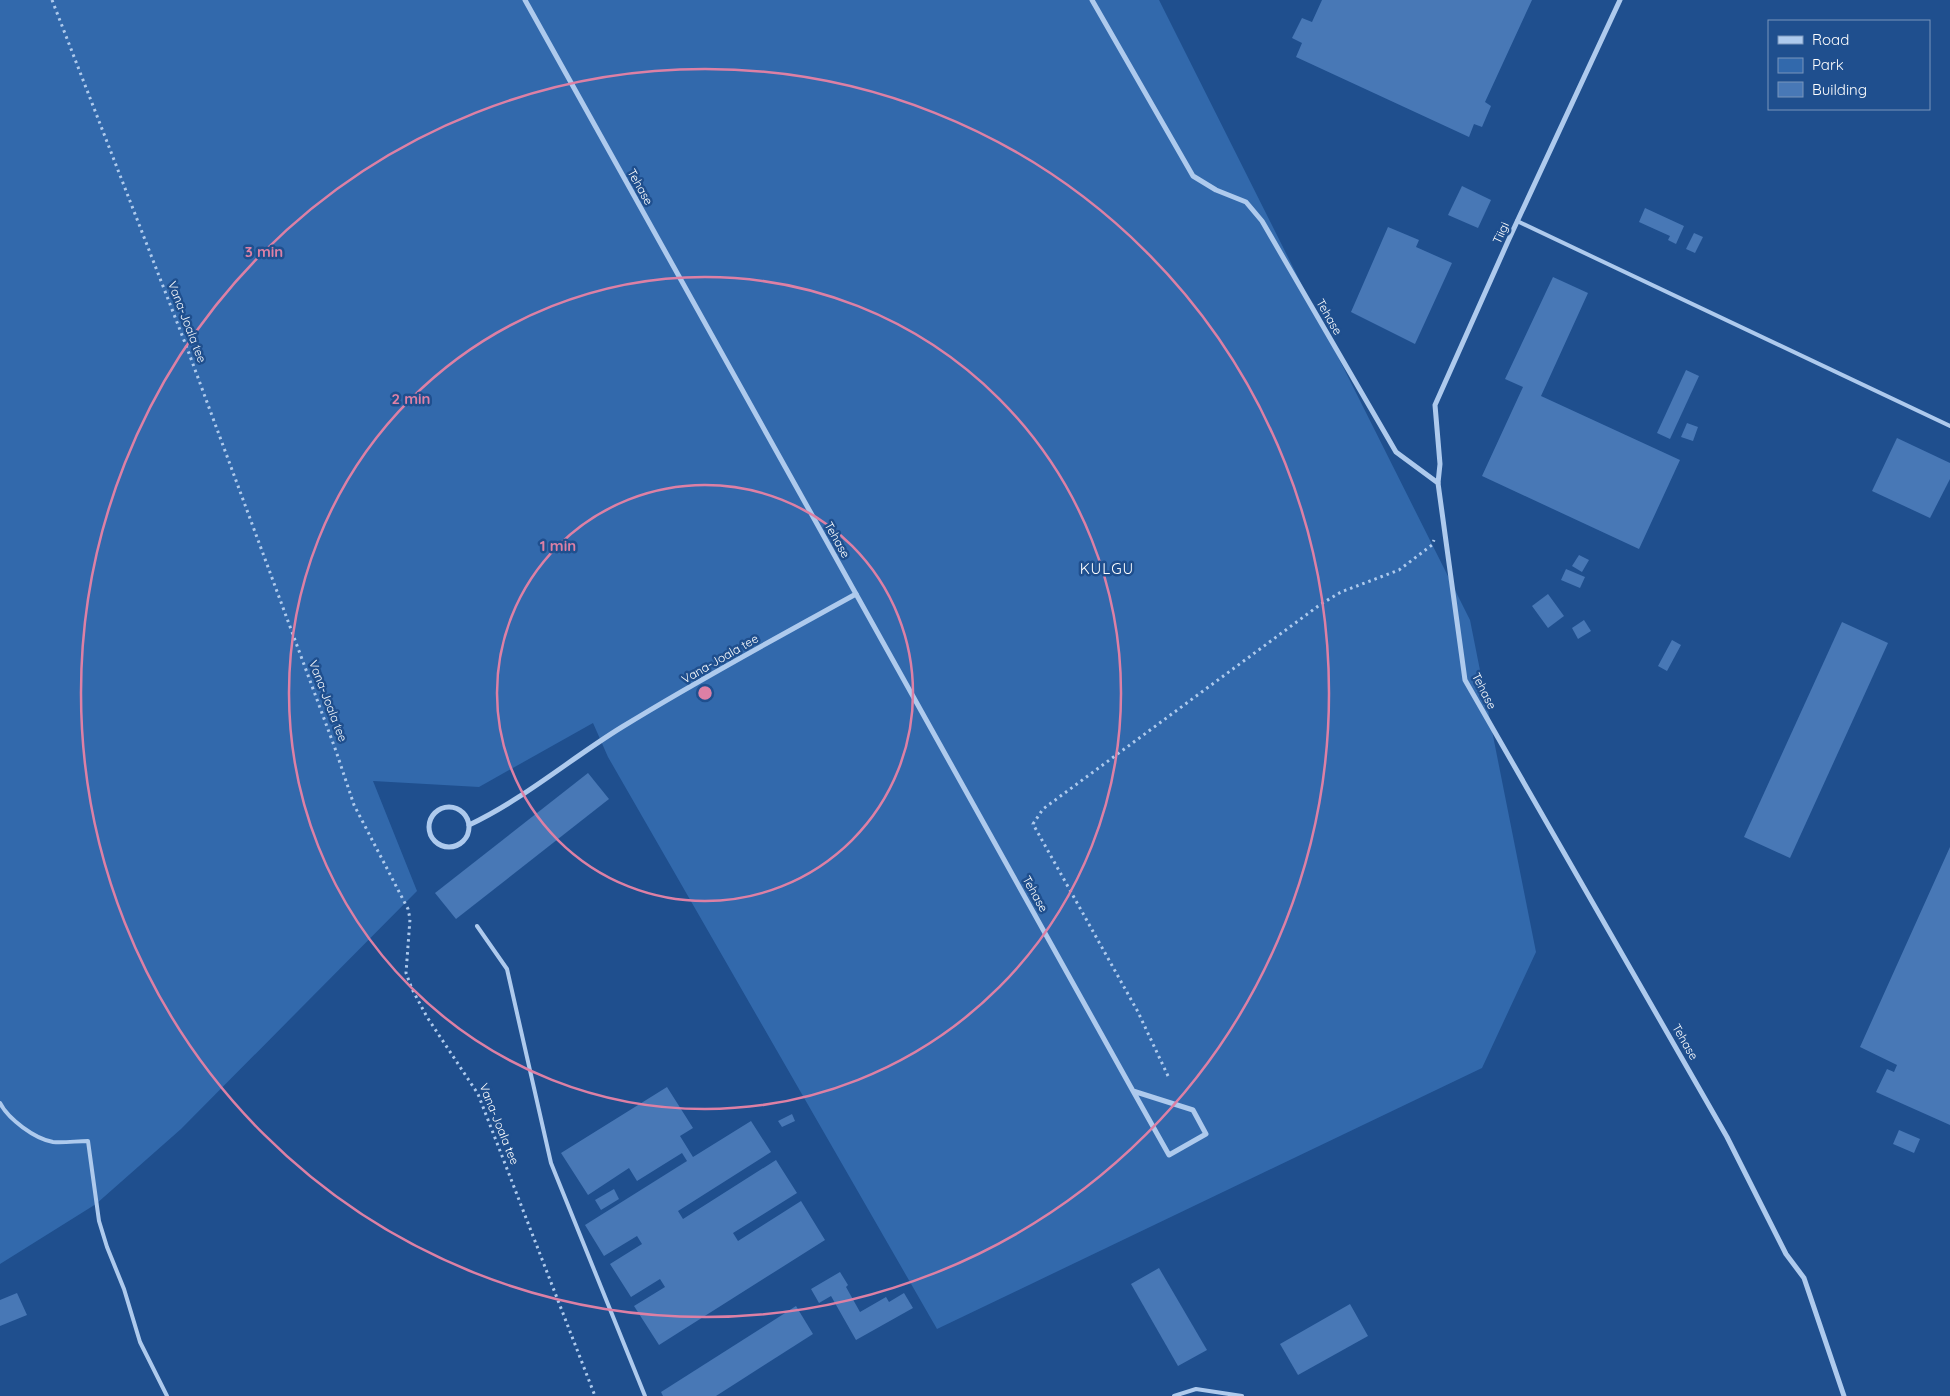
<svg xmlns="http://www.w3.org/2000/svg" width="1950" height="1396" font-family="Quicksand,sans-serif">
<rect width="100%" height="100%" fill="#1f4f8e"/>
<path fill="#3269ac" d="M0,0H1159L1470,620L1536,952L1482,1068L937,1329L608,757L593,723L479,787L373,781L417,891L181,1129L96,1204L0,1264Z"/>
<g fill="#4878b6">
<path d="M1322,0H1532L1485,102L1491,106L1482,127L1474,124L1469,137L1296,57L1302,43L1292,38L1302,18L1312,22Z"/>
<path d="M1462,186L1491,200L1478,228L1448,215Z"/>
<path d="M1645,208L1684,226L1676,244L1668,240L1670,236L1639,222Z"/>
<path d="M1388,227L1419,240L1416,247L1452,263L1415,344L1351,312Z"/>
<path d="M1694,233L1703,237L1695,253L1686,249Z"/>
<path d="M1553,277L1588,293L1541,396L1680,460L1639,549L1482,476L1523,387L1505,379Z"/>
<path d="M1686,370L1699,376L1670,439L1657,433Z"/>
<path d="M1687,423L1698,427L1693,441L1681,437Z"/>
<path d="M1897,438L1950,463V479L1930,518L1872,491Z"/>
<path d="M1579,555L1589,560L1582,572L1572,566Z"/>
<path d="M1566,569L1585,577L1580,588L1561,580Z"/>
<path d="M1548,594L1564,616L1548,628L1532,606Z"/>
<path d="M1584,620L1591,631L1578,639L1572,628Z"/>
<path d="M1842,622L1888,643L1790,858L1744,837Z"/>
<path d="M1672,640L1681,645L1667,671L1658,666Z"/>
<path d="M588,773L609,799L456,919L435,893Z"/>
<path d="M1950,847V1125L1876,1092L1887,1069L1894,1072L1897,1065L1860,1047Z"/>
<path d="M667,1087L693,1128L680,1136L693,1157L751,1121L771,1152L678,1211L683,1219L776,1160L797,1193L733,1233L738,1241L801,1201L825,1240L659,1345L634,1306L665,1287L660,1279L631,1297L610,1264L642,1244L637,1236L604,1256L585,1225L687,1161L682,1153L637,1181L629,1168L588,1195L561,1153Z"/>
<path d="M792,1114L795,1121L782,1127L778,1121Z"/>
<path d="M1899,1130L1920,1139L1914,1153L1893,1144Z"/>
<path d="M614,1189L619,1199L601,1210L595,1200Z"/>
<path d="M1159,1268L1207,1350L1178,1366L1131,1284Z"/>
<path d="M840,1272L848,1285L846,1287L860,1312L886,1297L889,1302L904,1293L913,1308L856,1340L831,1296L819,1303L811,1289Z"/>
<path d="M17,1293L27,1315L0,1326V1300Z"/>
<path d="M1350,1304L1368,1336L1298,1375L1280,1344Z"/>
<path d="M796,1306L813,1334L716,1396H663L661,1392Z"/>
</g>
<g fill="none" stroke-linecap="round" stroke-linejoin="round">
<g stroke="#aecaed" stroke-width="3" stroke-dasharray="2.5 4" stroke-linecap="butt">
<path d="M52,0L187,348L336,751L354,805L408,909L410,919L406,973L412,989L427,1017L478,1094L595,1396"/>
<path d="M1168,1076L1138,1012L1033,824L1043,809L1321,604L1341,592L1399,570L1432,545L1434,540"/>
</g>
<g stroke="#aecaed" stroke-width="4">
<path d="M1517,221L1950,426"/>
<path d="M477,926L507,969L551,1163L645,1396"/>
<path d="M0,1103C8,1119 35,1139 53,1142C64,1143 77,1141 88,1141L99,1221L107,1247L124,1289L140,1342L167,1396"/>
<path d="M1174,1396L1196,1389L1242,1396"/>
</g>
<g stroke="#aecaed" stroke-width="5">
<path d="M525,0L1133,1091L1169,1155L1206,1134L1193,1110L1133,1091"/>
<path d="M1092,0L1193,176L1216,190L1246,202L1262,221L1396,452L1438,483L1465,680L1727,1137L1786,1254L1804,1278L1844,1396"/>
<path d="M1438,483L1440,464L1435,405L1509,239L1620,0"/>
<circle cx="449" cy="827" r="20"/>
<path d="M469,825C524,799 570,759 622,727C698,680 778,637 856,594"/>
</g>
</g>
<g fill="none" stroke="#dd80a5" stroke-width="2.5">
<circle cx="705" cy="693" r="208"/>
<circle cx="705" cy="693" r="416"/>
<circle cx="705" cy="693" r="624"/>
</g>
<g text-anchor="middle" stroke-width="5" stroke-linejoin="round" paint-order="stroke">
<g font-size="12" fill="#fff" stroke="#1f4f8e">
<text transform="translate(640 187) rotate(61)" y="4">Tehase</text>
<text transform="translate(1501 233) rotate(-65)" y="4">Tiigi</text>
<text transform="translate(1329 317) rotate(60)" y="4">Tehase</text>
<text transform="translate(187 322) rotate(69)" y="4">Vana-Joala tee</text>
<text transform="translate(837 540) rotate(61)" y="4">Tehase</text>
<text transform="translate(720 659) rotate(-30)" y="4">Vana-Joala tee</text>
<text transform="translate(1484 691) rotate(63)" y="4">Tehase</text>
<text transform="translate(328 701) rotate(69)" y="4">Vana-Joala tee</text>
<text transform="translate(1035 894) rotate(61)" y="4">Tehase</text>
<text transform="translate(1685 1042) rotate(60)" y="4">Tehase</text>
<text transform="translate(499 1124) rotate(68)" y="4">Vana-Joala tee</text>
</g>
<g font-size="15" letter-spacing="1" fill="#fff" stroke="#1f4f8e">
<text x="1107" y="574">KULGU</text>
</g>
</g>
<circle cx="705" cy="693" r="8" fill="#dd80a5" stroke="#1f4f8e" stroke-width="2.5"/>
<g font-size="15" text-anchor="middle" font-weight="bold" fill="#dd80a5" stroke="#1f4f8e" stroke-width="5" stroke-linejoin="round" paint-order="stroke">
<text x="264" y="257">3 min</text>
<text x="411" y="404">2 min</text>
<text x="558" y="551">1 min</text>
</g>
<rect x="1768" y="20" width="162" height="90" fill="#1f4f8e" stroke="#7995bb"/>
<rect x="1778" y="36" width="25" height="8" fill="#aecaed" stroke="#7995bb"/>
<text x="1812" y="45" font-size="15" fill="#ffffff">Road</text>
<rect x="1778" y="58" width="25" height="15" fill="#3269ac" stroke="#7995bb"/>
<text x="1812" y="70" font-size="15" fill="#ffffff">Park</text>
<rect x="1778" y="82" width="25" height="15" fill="#4878b6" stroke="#7995bb"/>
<text x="1812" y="95" font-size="15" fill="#ffffff">Building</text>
</svg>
